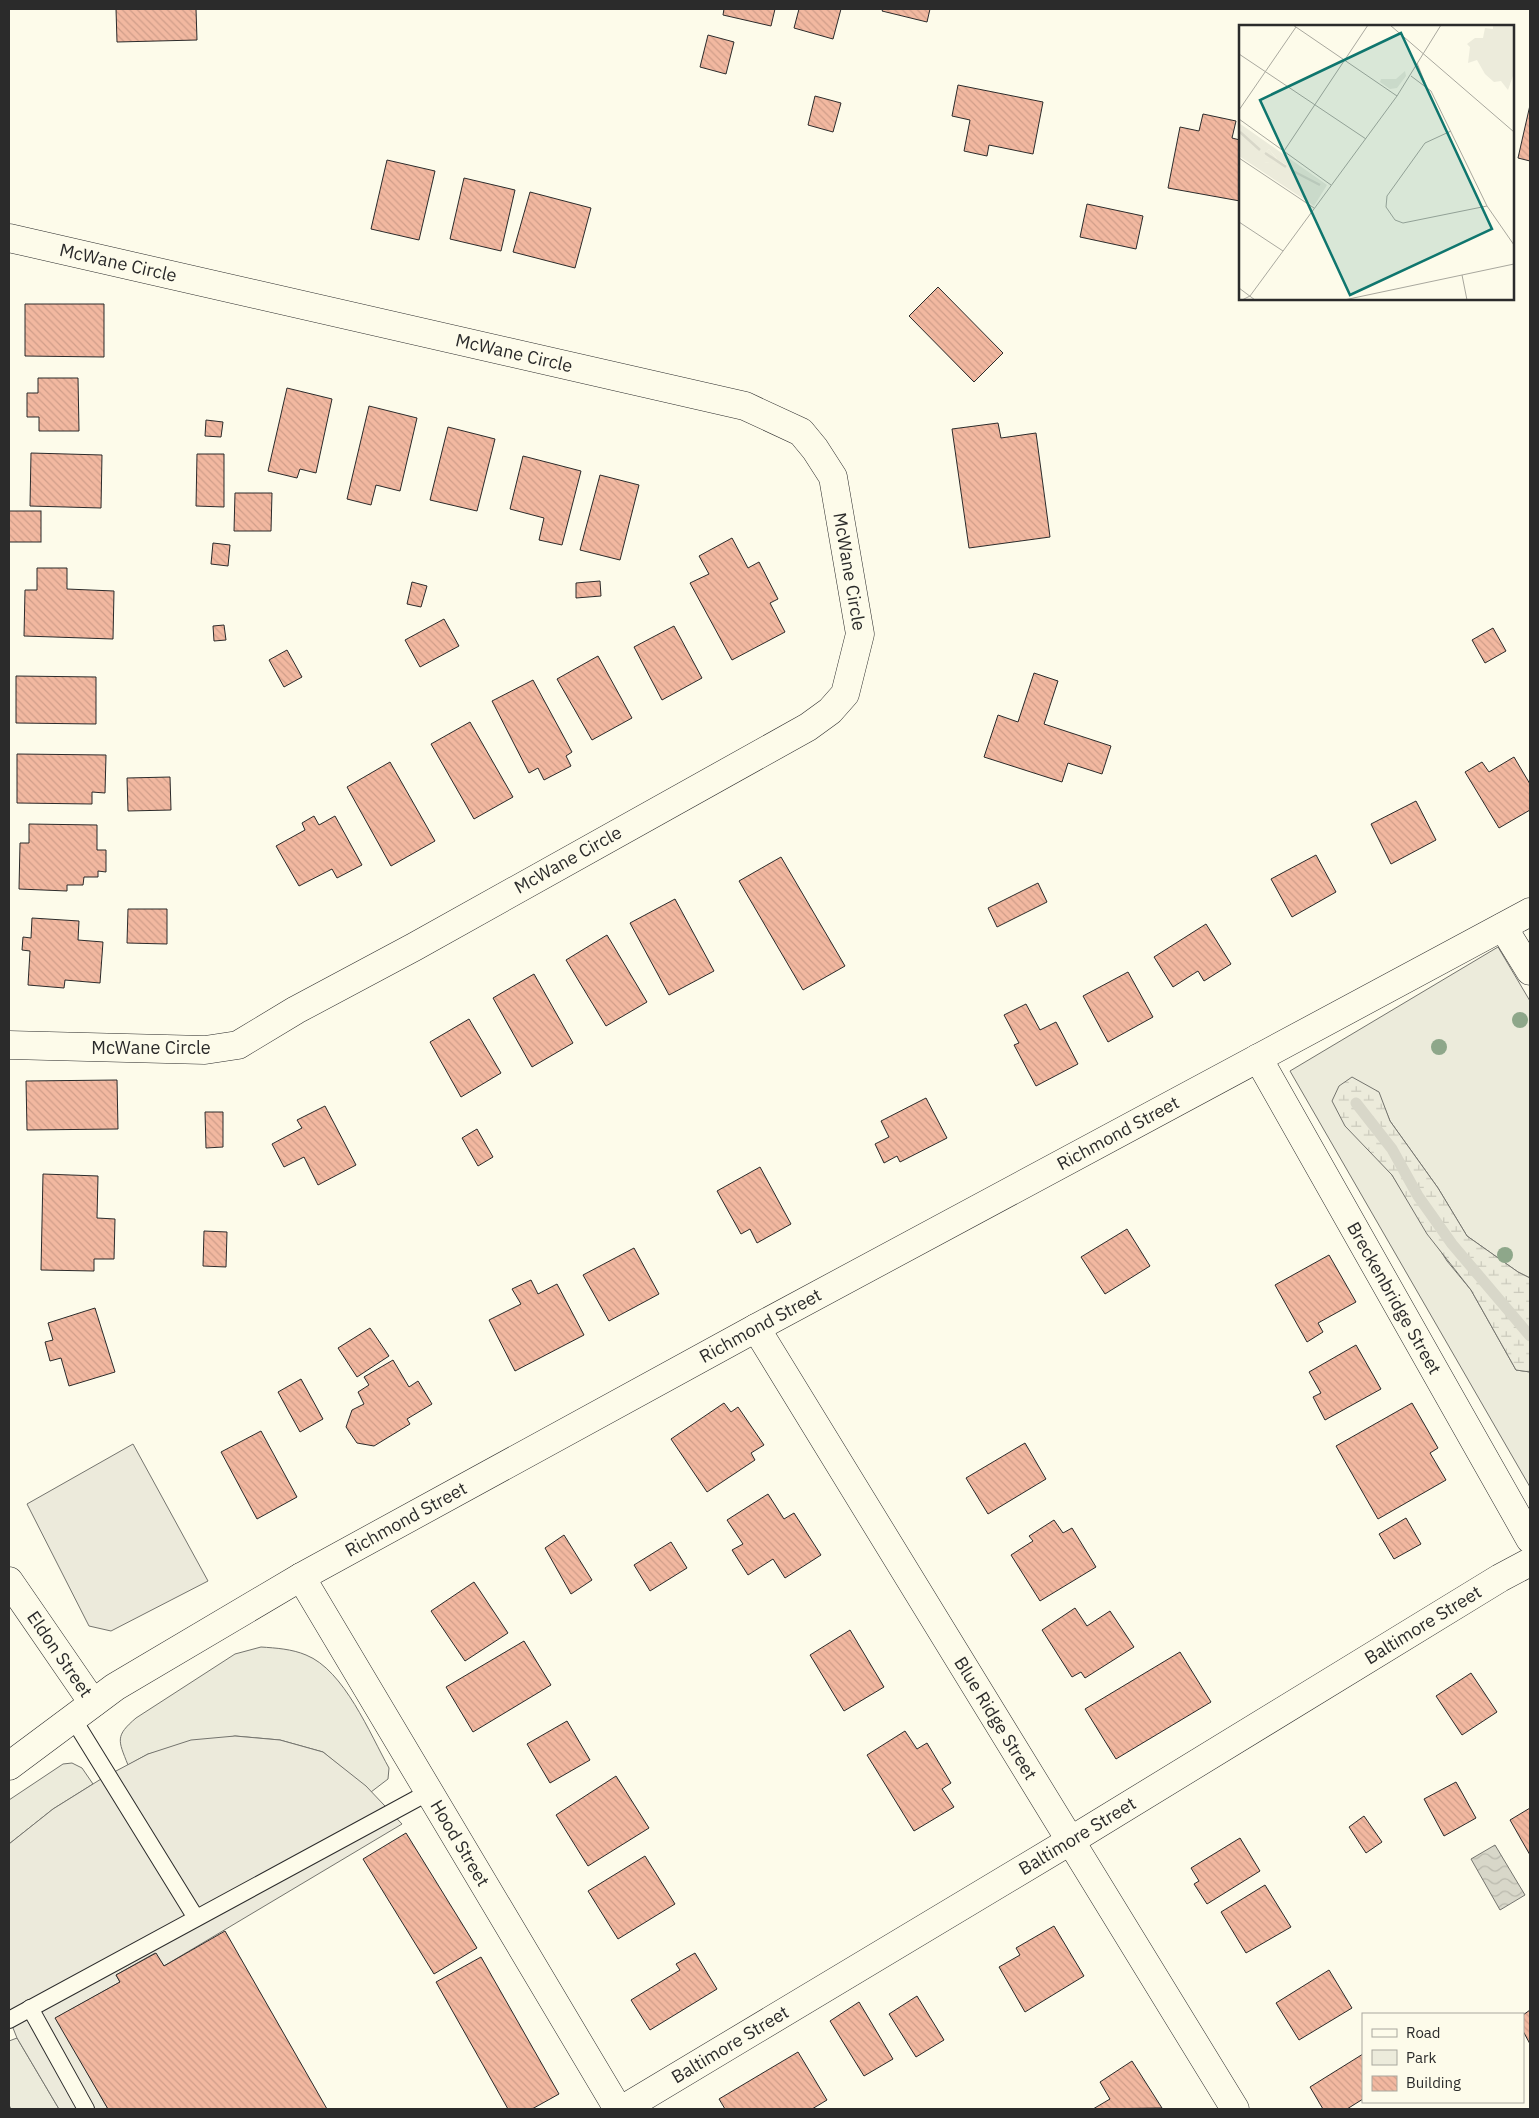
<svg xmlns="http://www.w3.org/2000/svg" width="1539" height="2118" font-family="'IBM Plex Sans',sans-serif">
<defs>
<pattern id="wetland-marsh" width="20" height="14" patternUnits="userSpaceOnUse" patternTransform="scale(1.25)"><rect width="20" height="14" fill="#ecebdb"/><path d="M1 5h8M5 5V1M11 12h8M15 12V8" fill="none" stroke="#cbcabc"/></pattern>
<pattern id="water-waves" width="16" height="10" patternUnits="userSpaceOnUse" patternTransform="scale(1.25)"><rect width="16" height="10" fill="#d8d7c9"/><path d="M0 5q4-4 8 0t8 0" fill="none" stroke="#bab9ad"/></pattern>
<pattern id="building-back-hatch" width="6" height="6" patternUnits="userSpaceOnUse" patternTransform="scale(1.25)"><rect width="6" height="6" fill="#f2b8a0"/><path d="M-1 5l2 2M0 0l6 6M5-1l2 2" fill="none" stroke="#d09e8a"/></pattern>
</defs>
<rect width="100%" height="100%" fill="#fdfbea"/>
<g fill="#ecebdb" stroke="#74746e">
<path d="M1498,947L1530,1001V1278L1518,1272L1467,1236L1438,1188L1390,1121L1378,1092L1371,1151L1392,1175L1447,1261L1471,1290L1516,1370L1530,1372V1487L1290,1071Z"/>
<path d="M261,1647C276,1648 292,1649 306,1655C344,1670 370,1734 389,1768L388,1779L371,1792L323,1752L280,1740L235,1736L148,1754L128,1765C118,1740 115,1736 136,1718L235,1654Z"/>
<path d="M72,1763L82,1768L93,1784L53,1809L9,1844V1800L63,1764Z"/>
<path d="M17,2038L59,2109H11L9,2105V2041Z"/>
</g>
<path fill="url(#wetland-marsh)" stroke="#74746e" d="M1352,1077L1379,1092L1390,1121L1438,1188L1467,1236L1518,1272L1530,1278V1372L1516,1370L1471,1290L1427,1234L1392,1175L1345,1126L1332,1101L1339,1086Z"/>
<g fill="#eceadb" stroke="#74746e">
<path d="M133,1444L208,1581L111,1631L89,1626L27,1504Z"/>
<path d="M235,1736L280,1740L323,1752L366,1786L402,1824L164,1966L155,1953L116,1975L120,1982L56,2018L108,2109H59L17,2038L9,2018V1844L53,1809L101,1779L148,1754L191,1740Z"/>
</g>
<path fill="url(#water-waves)" stroke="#74746e" d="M1495,1845L1525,1895L1500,1910L1471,1859Z"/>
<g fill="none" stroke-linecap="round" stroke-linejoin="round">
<path stroke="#d8d7c9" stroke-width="11" d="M1356,1103L1392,1149L1418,1196L1452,1244L1530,1336"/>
</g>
<g fill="url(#building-back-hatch)" stroke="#2b2b2b">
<path d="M116,9H196L197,40L117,42Z"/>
<path d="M724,9H775L771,26L723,15Z"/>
<path d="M799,9H841L833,39L794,28Z"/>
<path d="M883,9H930L927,22L882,11Z"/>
<path d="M708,35L734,42L726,74L700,67Z"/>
<path d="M958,85L1043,102L1033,154L989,145L987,156L964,151L970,120L952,116Z"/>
<path d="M815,96L841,103L833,132L808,125Z"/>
<path d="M1530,105V161L1518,158Z"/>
<path d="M1203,114L1236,121L1232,138L1240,140V201L1168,188L1180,127L1199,131Z"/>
<path d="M387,160L435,171L419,240L371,229Z"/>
<path d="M464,178L515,190L501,251L450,239Z"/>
<path d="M530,192L591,208L575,268L513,252Z"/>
<path d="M1087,204L1143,216L1136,249L1080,237Z"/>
<path d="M938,287L1003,353L974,382L909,316Z"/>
<path d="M25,304H104V357L25,356Z"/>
<path d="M38,378H78L79,431H39V417H27V393H38Z"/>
<path d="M287,388L332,399L316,473L300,469L297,478L268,471Z"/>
<path d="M369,406L417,418L400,491L376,485L371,505L347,499Z"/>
<path d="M206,420L223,422L221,437L205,436Z"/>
<path d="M998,423L1001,438L1036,433L1050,537L969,548L952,429Z"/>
<path d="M448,427L495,439L477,511L430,500Z"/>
<path d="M31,453L102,455L101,508L30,506Z"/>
<path d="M197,454H224V507L196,506Z"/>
<path d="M523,456L581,471L562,545L539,540L544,518L510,509Z"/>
<path d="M600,475L639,485L620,560L580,550Z"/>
<path d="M235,493H272L271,531H234Z"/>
<rect x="9" y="511" width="32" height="31"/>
<path d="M732,538L748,568L759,562L778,599L770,603L785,632L732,660L690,583L709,574L699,556Z"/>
<path d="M213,543L230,545L228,566L211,564Z"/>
<path d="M37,568H67V589L114,591L113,639L24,636L25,590H37Z"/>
<path d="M600,581L601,596L576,598V583Z"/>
<path d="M412,582L427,586L421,607L407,604Z"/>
<path d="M444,619L459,646L420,667L405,640Z"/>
<path d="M224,625L226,640L214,641L213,626Z"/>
<path d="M674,626L702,678L662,700L634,647Z"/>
<path d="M1493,628L1506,651L1485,663L1472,640Z"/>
<path d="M287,650L302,677L284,687L269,660Z"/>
<path d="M598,656L632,718L592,740L557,679Z"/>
<path d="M1034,673L1058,681L1044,724L1111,746L1102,774L1068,763L1062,782L984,757L998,715L1018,722Z"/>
<path d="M16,676L96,677V724L16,723Z"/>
<path d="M533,680L572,752L566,756L571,766L544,780L538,768L529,773L492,701Z"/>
<path d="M470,722L513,797L474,819L431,744Z"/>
<path d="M17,754L106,755L105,793L92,792V804L17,803Z"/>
<path d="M1514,757L1530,784V810L1499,828L1465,772L1482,762L1489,772Z"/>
<path d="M390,762L435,841L391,866L347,787Z"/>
<path d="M170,777L171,810L128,811L127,778Z"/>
<path d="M1416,801L1436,840L1391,864L1371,824Z"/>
<path d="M314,816L319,825L335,816L362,865L337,878L332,869L299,886L276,846L305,830L302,823Z"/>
<path d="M29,824L97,825V850H106V872L98,871V877H84L83,885H67V891L19,889L20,843H29Z"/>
<path d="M1316,855L1336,892L1292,917L1271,879Z"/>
<path d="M781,857L845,966L803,990L739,881Z"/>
<path d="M1038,883L1047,902L997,927L988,908Z"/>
<path d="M675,899L714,971L669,995L630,923Z"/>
<path d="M128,909H167V944L127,943Z"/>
<path d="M32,918L79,921L78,940L103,942L100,983L65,980L64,988L28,985L30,951L22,950L23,937L31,938Z"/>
<path d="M1206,924L1231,964L1204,981L1198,971L1173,987L1154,957Z"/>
<path d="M607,935L647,1002L606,1026L566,960Z"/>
<path d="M1128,972L1153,1017L1108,1042L1083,996Z"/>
<path d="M534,974L573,1043L532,1067L493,998Z"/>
<path d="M1026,1004L1040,1030L1056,1022L1078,1064L1036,1086L1014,1045L1019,1043L1004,1015Z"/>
<path d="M469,1019L501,1073L461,1097L430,1042Z"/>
<path d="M117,1080L118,1129L27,1130L26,1081Z"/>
<path d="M926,1098L947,1138L900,1162L897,1156L884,1163L875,1144L889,1137L881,1121Z"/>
<path d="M325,1106L356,1165L318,1185L304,1157L284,1167L272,1144L302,1128L297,1120Z"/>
<path d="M205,1112H223V1147L206,1148Z"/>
<path d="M477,1129L493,1157L478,1166L462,1138Z"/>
<path d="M760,1167L791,1224L757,1243L750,1229L741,1234L717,1191Z"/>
<path d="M43,1174L98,1176L97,1218L115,1219L114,1259H94V1271L41,1270Z"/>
<path d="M1127,1229L1150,1266L1105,1294L1081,1257Z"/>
<path d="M204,1231L227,1232L226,1267L203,1266Z"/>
<path d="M634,1248L659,1294L609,1321L583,1275Z"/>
<path d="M1329,1255L1356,1302L1318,1323L1323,1332L1307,1342L1275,1285Z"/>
<path d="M531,1280L538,1294L557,1284L584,1335L515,1371L489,1320L521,1304L512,1289Z"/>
<path d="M95,1308L115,1372L69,1386L61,1358L50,1361L45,1342L53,1340L48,1323Z"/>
<path d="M370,1328L389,1356L357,1377L338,1348Z"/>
<path d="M1356,1345L1381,1389L1325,1420L1313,1397L1321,1393L1309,1372Z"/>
<path d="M393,1360L409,1387L418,1381L432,1404L407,1419L410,1424L374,1446L357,1443L346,1427L352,1410L364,1404L358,1392L369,1385L364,1377Z"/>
<path d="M301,1379L323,1419L300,1432L278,1392Z"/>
<path d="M724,1403L731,1412L738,1407L764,1445L751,1453L755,1460L707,1492L671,1439Z"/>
<path d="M1412,1403L1438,1448L1430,1453L1446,1480L1378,1519L1336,1446Z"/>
<path d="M261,1431L297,1497L257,1519L221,1452Z"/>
<path d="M1025,1443L1046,1479L988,1514L966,1478Z"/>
<path d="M768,1494L784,1519L794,1513L821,1555L785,1578L773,1559L748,1575L732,1550L743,1544L727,1520Z"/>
<path d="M1406,1518L1421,1544L1394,1559L1379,1534Z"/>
<path d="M1054,1520L1063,1533L1072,1528L1096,1567L1040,1601L1011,1555L1033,1541L1029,1536Z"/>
<path d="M564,1535L592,1580L571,1594L545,1548Z"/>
<path d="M671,1542L687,1568L650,1591L634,1565Z"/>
<path d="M474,1582L508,1633L465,1661L431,1611Z"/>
<path d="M1075,1608L1087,1626L1110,1611L1134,1647L1085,1678L1081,1672L1072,1677L1042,1630Z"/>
<path d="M850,1630L884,1687L844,1711L810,1655Z"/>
<path d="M524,1641L551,1685L473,1732L446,1687Z"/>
<path d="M1180,1652L1211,1702L1116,1759L1085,1709Z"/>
<path d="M1471,1673L1497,1712L1462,1735L1436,1696Z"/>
<path d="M567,1721L590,1760L550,1783L527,1744Z"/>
<path d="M905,1731L917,1749L927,1743L951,1783L942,1789L954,1807L914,1831L867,1755Z"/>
<path d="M616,1776L649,1828L588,1866L556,1815Z"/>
<path d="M1456,1782L1476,1818L1444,1836L1424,1799Z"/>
<path d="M1530,1808V1855L1510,1820Z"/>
<path d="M1364,1816L1382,1842L1366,1853L1349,1827Z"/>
<path d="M406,1833L477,1948L434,1974L363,1859Z"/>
<path d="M1240,1838L1260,1871L1207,1904L1194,1884L1199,1881L1191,1868Z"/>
<path d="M645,1856L675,1904L618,1939L588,1891Z"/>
<path d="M1265,1885L1291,1927L1246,1953L1221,1912Z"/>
<path d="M1054,1926L1084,1976L1025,2012L999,1967L1020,1955L1016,1948Z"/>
<path d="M225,1931L327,2109H108L55,2018L120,1982L116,1975L156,1953L164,1966Z"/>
<path d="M695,1953L717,1989L650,2030L631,2000L680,1970L676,1964Z"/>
<path d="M481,1957L559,2094L532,2109H508L436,1982Z"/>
<path d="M1329,1970L1352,2008L1299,2040L1276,2003Z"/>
<path d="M917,1996L944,2040L916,2057L889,2014Z"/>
<path d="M859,2002L893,2059L864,2076L830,2021Z"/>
<path d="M1530,2010V2044L1523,2031V2015Z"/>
<path d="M798,2052L827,2100L812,2109H725L719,2099Z"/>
<path d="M1363,2054V2099L1347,2109H1323L1310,2087Z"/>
<path d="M1132,2061L1162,2108L1093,2109L1110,2099L1100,2082Z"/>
</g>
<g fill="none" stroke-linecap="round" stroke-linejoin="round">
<defs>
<g id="service">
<path d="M72,1717L196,1918"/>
<path d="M30,2008L86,2109"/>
<path d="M9,2020L429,1792"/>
</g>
<g id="minor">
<path id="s1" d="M9,238L745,406L801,432L815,449L833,477L860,634L845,694L830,711L808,727L414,947L296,1010L238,1045L205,1050L9,1045"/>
<path d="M1503,927L1530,971"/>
<path id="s2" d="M1258,1058L1530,1539"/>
<path id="s3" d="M756,1328L1235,2109"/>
<path id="s4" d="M301,1577L618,2109"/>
<path id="s5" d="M9,1581L93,1703"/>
<path id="s6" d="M623,2109L1070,1841L1500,1578L1530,1562"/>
</g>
<g id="tertiary">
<path id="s7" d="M9,1766L115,1687L301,1577L756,1328L1530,912"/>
</g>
</defs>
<use href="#service" stroke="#2b2b2b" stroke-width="18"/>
<use href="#minor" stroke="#2b2b2b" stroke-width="29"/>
<use href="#tertiary" stroke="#2b2b2b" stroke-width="29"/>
<use href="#service" stroke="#fdfbea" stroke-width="16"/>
<use href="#minor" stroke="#fdfbea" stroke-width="28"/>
<use href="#tertiary" stroke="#fdfbea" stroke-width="28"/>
</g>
<g fill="#8ea78a">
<circle cx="1520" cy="1020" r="8"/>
<circle cx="1439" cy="1047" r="8"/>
<circle cx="1505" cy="1255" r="8"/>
</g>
<g text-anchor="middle" stroke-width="4" stroke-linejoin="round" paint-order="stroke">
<g font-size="18" fill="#2b2b2b" stroke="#fdfbea">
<text dy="6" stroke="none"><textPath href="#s1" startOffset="112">McWane Circle</textPath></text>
<text dy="6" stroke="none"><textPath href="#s1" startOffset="518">McWane Circle</textPath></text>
<text dy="6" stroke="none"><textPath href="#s1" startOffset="968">McWane Circle</textPath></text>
<text transform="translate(568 860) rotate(-29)" y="6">McWane Circle</text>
<text x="151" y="1054">McWane Circle</text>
<text dy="6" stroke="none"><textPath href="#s7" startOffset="1278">Richmond Street</textPath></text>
<text dy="6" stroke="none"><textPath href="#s2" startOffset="276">Breckenbridge Street</textPath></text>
<text dy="6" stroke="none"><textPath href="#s7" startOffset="872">Richmond Street</textPath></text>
<text dy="6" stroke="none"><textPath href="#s7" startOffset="468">Richmond Street</textPath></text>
<text dy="6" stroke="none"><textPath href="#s6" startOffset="935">Baltimore Street</textPath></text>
<text dy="6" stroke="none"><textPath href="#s5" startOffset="89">Eldon Street</textPath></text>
<text dy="6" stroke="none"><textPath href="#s3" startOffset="458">Blue Ridge Street</textPath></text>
<text dy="6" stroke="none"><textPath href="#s6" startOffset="530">Baltimore Street</textPath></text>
<text dy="6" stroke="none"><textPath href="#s4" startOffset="310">Hood Street</textPath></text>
<text dy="6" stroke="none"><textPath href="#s6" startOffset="125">Baltimore Street</textPath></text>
</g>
</g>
<g transform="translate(1239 25)">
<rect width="275" height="275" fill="#fdfbea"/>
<path d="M166,46L167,51L158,63L151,64L141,57L142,54H157ZM0,98L88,160L75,181L0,131ZM30,124L39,135L47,140L25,137V130Z" fill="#ecebdb" fill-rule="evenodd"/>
<path d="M254,0H275V48L269,65L262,56L255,57L246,49L238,35L229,38L231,22L228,19L236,13H244L246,3L254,4Z" fill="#ecebdb"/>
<path d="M30,124L37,133L47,141L25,137V130ZM55,143L81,158L82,162L65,153H50Z" fill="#ecebdb"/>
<path fill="none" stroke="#d8d7c9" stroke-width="2.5" d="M1,107L21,125M26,128L47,142M54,146L81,160"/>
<path fill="none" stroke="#a9a89e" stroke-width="1" d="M54,0L158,71M151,0L275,107M0,29L127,114M178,38L186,58M172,51L192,66L248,181L275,220M0,85L57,2M0,94L92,160M212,106L186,118L148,171L147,182L156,195L164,198L248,181M45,126L129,0M0,133L75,183M0,197L44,226M223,250L228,275M0,263L16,275M3,275L11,271L158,71L202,0M105,275L275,239"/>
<path fill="#0f766e" fill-opacity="0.15" stroke="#0f766e" stroke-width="2.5" d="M162,8L253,204L111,270L21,75Z"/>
<rect width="275" height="275" fill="none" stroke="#2b2b2b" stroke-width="2.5"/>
</g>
<rect width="1539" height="2118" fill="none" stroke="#2b2b2b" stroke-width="20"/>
<rect x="1362" y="2013" width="162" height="90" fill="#fdfbea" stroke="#a9a89e"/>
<rect x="1372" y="2029" width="25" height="8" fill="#fdfbea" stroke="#a9a89e"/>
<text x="1406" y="2038" font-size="15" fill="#2b2b2b">Road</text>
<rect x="1372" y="2050" width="25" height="15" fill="#ecebdb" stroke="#a9a89e"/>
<text x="1406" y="2063" font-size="15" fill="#2b2b2b">Park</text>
<rect x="1372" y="2076" width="25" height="15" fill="url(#building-back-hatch)" stroke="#a9a89e"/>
<text x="1406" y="2088" font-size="15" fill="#2b2b2b">Building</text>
</svg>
